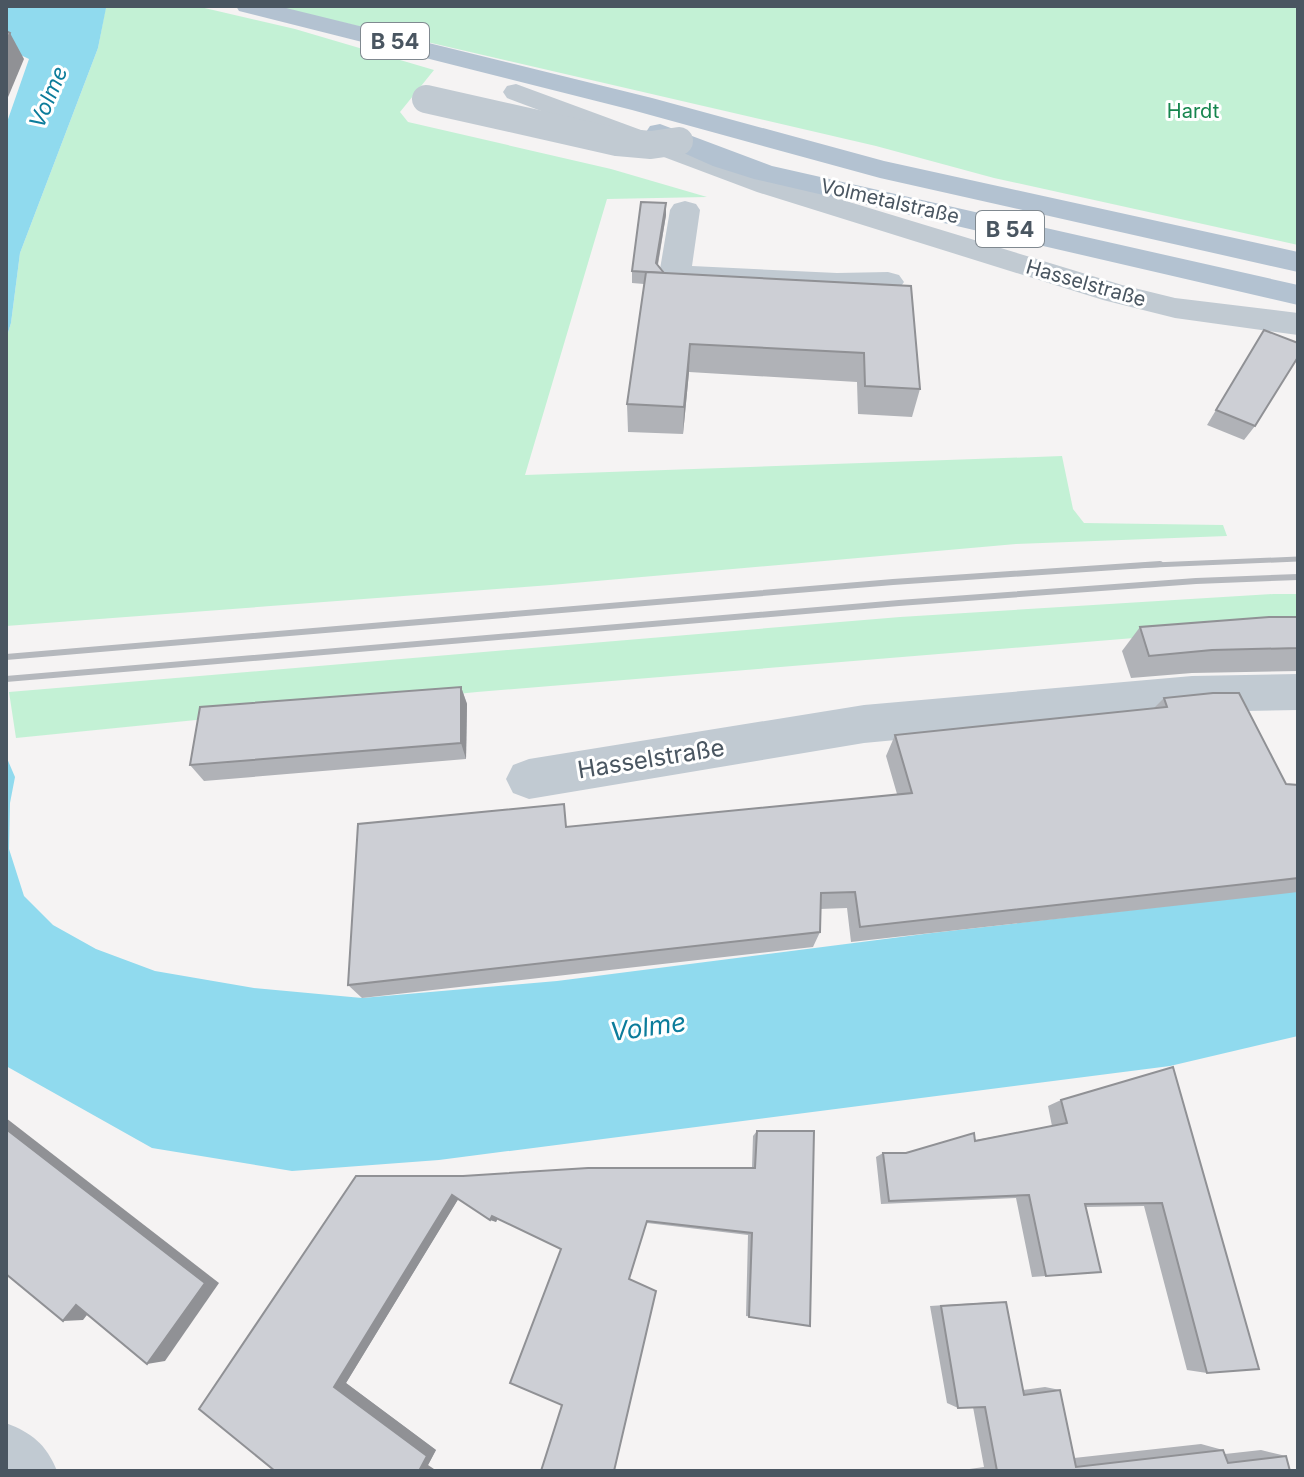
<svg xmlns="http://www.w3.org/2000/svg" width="1304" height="1477" font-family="Inter,sans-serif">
<rect width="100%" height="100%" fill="#f5f3f3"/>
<g fill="#c3f1d5">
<path d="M106,6H196L295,29L434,70L400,112L408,122L611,169L707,197L607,199L525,475L1062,456L1073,509L1084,523L1223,525L1227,536L1016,544L551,585L6,626V339L11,323L20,253L98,48Z"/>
<path d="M272,6H1298V245L994,178L876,146Z"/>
<path d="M1274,594H1298V633L1219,631L477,692L16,738L9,692L900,617Z"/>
</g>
<g fill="#90daee">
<path d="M6,6H106V8L98,48L20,253L11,323L6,339V125L29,59L6,48Z"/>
<path d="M6,756L15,777L10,803L9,849L24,896L53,925L96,949L155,971L254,988L362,998L557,981L932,933L1298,891V1036L1170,1066L439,1160L292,1171L152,1148L6,1066Z"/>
</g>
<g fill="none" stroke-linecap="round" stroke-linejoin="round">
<g fill="#c1cad2" fill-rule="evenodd">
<path d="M516,84L777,180L1122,285L1175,298L1298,313V335L1175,318L1103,300L757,192L507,98L503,92L507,86Z"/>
<path d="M685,201L696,204L700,210L692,266L837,273L888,272L899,275L904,282L899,289L837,293L664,282L659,275L670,210L674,204Z"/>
<path d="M1298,674V710L1192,712L864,743L529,799L513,793L506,779L513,765L529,759L864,705L1192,676Z"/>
<path d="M6,1423C32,1433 46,1444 57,1471H6Z"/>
</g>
<g fill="#b3c2d1" fill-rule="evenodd">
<path d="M236,6H278L652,98L884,161L1298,252V272L880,178L632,110L239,11Z"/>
<path d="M660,124L772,166L1298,285V305L754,179L713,166L650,138L646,132L650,126Z"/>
</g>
<path stroke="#b5b8bd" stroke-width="5" d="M1130,566L1298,559"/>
<g stroke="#b5b8bd" stroke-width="6">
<path d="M6,657L893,582L1160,564"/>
<path d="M6,679L899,603L1196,581L1298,577"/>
</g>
<path stroke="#c1cad2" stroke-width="28" d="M426,99L617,142L651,145L679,141"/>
</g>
<g fill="#b0b2b7">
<path d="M666,203V215L658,265L664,273L911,286L920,389L912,417L858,414L857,382L689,372L683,434L628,432L627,404L644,284L632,283V271Z"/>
<path d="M1264,330L1255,426L1244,440L1207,425Z"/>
<path d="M1298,617V671L1192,673L1131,678L1122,651L1140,627Z"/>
<path d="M461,687L467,704L466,759L204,781L190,765Z"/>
<path d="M1164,698L1286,784L1298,785V892L851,942L847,908L820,909V932L813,947L362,998L348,985L897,794L886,756L895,735L1154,708Z"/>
<path d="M1173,1067L1207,1373L1187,1370L1144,1206L1086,1207L1046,1276L1032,1277L1016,1198L881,1204L876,1157L883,1153H906L1052,1126L1048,1106L1061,1100Z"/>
<path d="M757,1131L810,1326L746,1316L748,1235L647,1223L562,1405L561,1249L498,1218L496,1222L458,1199L346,1383L436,1450L428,1465L275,1471L463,1176L752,1168L753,1136Z"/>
<path d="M993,1302H1006L1023,1390L1045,1387L1060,1390L1074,1458L1201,1444L1223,1450L1225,1454L1261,1450L1286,1456L1290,1471H955L984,1467L973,1407L958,1408L947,1403L930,1306Z"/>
</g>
<g fill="#909195">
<path d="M10,33L24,59L6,102V42Z"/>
<path d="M666,203V215L656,274V263Z"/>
<path d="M690,344L689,372L683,434L684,407Z"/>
<path d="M461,687L467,704L466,759L461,743Z"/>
<path d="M6,1118L219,1283L165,1361L147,1364L6,1129Z"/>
<path d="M452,1195L459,1198L346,1383L436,1450L428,1465L437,1471H419L334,1387Z"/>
<path d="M492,1216L498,1218L496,1222L490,1220Z"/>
<path d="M76,1305H95L83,1320L63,1321Z"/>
</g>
<g fill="#cdcfd5" stroke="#909195" stroke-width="2">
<path d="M6,31L10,33L6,42Z"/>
<path d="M641,202L666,203L656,263L664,273L632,271Z"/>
<path d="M646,272L911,286L920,389L865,386L864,353L690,344L684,407L627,404Z"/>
<path d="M1264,330L1298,343V357L1255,426L1216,410Z"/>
<path d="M1269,617H1298V648L1212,650L1149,656L1140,627Z"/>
<path d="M461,687V743L190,765L200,707Z"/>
<path d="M1213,693H1239L1286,784L1298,785V878L860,927L855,892L821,893L820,932L348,985L358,824L564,804L566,827L912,793L895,735L1167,707L1164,698Z"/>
<path d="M1173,1067L1259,1369L1207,1373L1162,1203L1085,1204L1101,1272L1046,1276L1029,1195L889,1201L883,1153H906L974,1133L975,1141L1067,1123L1061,1100Z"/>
<path d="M6,1129L205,1283L147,1364L76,1305L63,1321L6,1274Z"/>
<path d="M757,1131H814L810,1326L749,1317L752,1233L647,1221L629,1279L656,1291L614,1471H541L562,1405L510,1383L561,1249L492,1216L490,1220L452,1195L334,1387L427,1456L419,1471H275L199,1409L356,1176H463L588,1168H755Z"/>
<path d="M1006,1302L1024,1395L1060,1390L1076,1467L1223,1450L1228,1463L1286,1456L1290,1471H997L985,1407L958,1408L941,1306Z"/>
</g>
<g text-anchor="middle" stroke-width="6" stroke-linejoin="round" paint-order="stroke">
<g font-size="20" fill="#17864f" stroke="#fff">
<text x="1193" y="118">Hardt</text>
</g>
<g font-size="20" fill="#4a5661" stroke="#fff">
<text transform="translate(890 201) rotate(13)" y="7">Volmetalstraße</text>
<text transform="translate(1086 283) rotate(16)" y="7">Hasselstraße</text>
</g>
<g fill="#fff" stroke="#808990" stroke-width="2">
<rect x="361" y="23" width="68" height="36" rx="6"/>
<rect x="976" y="211" width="68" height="36" rx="6"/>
</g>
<g font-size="22" font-weight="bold" fill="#4a5661">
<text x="395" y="49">B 54</text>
<text x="1010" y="237">B 54</text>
</g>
<g font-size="22" font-style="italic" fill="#0c7c9b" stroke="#fff">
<text transform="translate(48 97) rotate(-67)" y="8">Volme</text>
</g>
<g font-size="24" fill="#4a5661" stroke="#fff">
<text transform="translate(651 759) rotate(-9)" y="8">Hasselstraße</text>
</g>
<g font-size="26" font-style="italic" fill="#0c7c9b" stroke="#fff">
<text transform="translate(648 1027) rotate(-8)" y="9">Volme</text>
</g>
</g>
<rect width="1304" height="1477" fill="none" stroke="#4a5661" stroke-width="16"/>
</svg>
